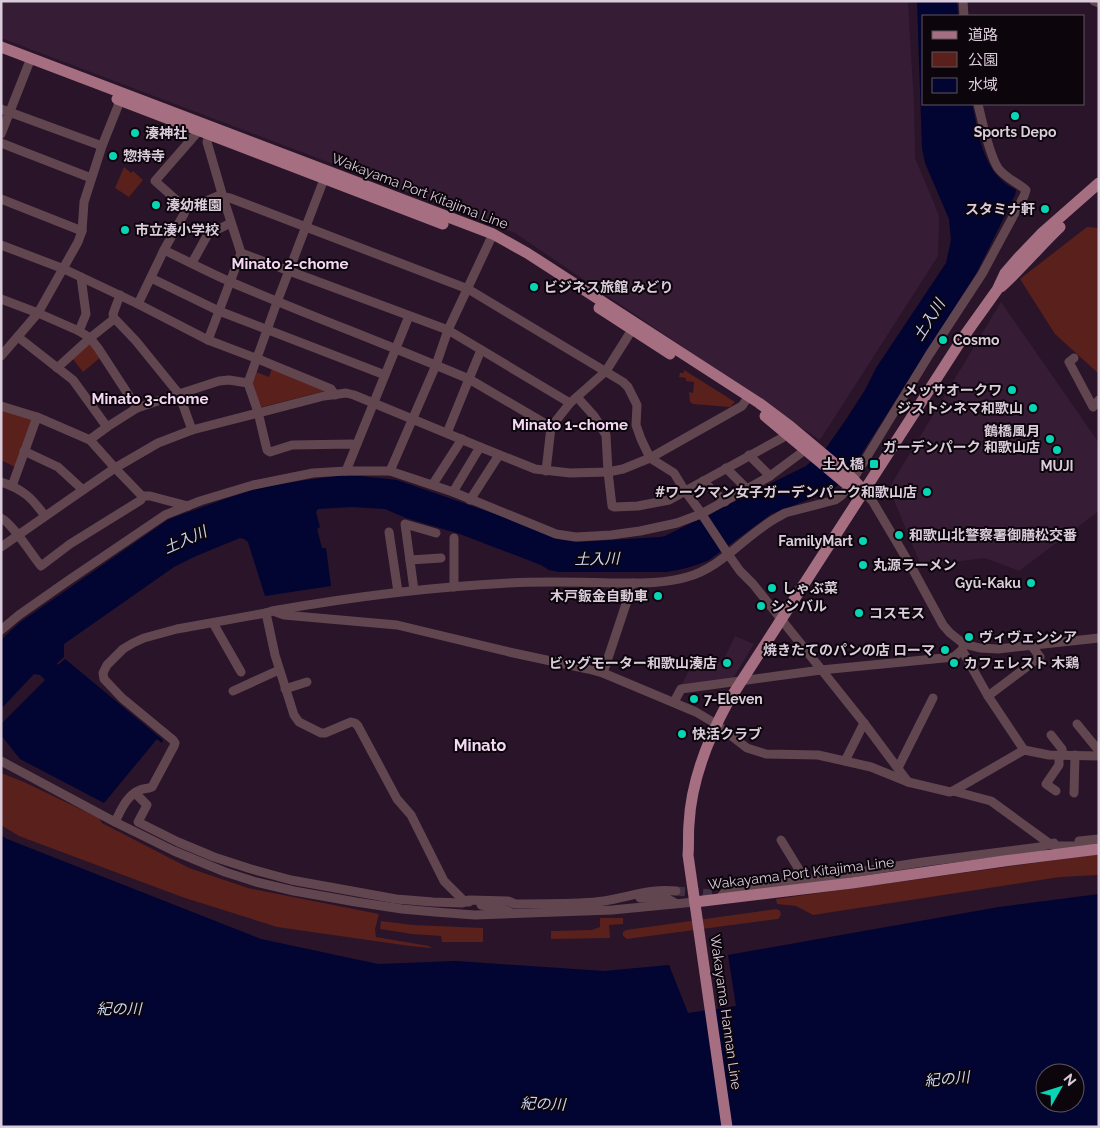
<svg xmlns="http://www.w3.org/2000/svg" width="1100" height="1128" font-family="Raleway,'Noto Sans JP',sans-serif">
<rect width="100%" height="100%" fill="#291429"/>
<g fill="#361d35">
<path d="M1,1H908L914,105L915,158L934,203L939,217L938,256L820,440L515,233L1,38Z"/>
<path d="M1001,302L1099,443V511L1019,571L985,558L921,566L889,488Z"/>
<path d="M735,636L754,644L733,678L681,686L698,653L722,663Z"/>
</g>
<g fill="#5a201b">
<path d="M124,167L131,173L133,171L143,180L129,197L115,188Z"/>
<path d="M1087,227L1099,228V374L1055,334L1020,279Z"/>
<path d="M89,343L101,357L83,372L72,358Z"/>
<path d="M272,368L325,390V391L258,408L252,383L256,372L269,377Z"/>
<path d="M684,370L735,402L730,407L693,404L690,402L689,392L693,393L694,382L686,381V378L679,377L680,373H684Z"/>
<path d="M1,410L32,419L15,467L1,460Z"/>
<path d="M1,773L24,782L99,818L102,823L189,868L248,888L379,914L375,929L376,937L429,946L432,948L410,946L277,927L182,897L19,836L1,825Z"/>
<path d="M1099,854V875L1060,877L813,915L796,906L777,904L776,899Z"/>
<path d="M777,909L780,911L781,915L778,919L627,939L623,936V932L626,930Z"/>
<path d="M600,918H623V924L609,925L610,938L551,939V931L592,930L600,927Z"/>
<path d="M381,921L413,925L483,928V942H442L441,936L412,934L380,929Z"/>
</g>
<g fill="#020431" fill-rule="evenodd">
<path d="M917,1H957L958,16H924V104H972C980,137 982,173 1016,190L1015,195L977,272L857,461L848,473L834,489L831,491L771,514L709,560C695,566 681,570 666,572H559L549,570L541,565L460,534L406,518L385,509L352,507L318,509L316,512L320,527L317,529L322,548H326L331,586L265,596L248,542L244,539L240,538L196,556L174,567L64,644V657L57,663L58,665L65,659L163,740L162,743L157,739L104,803L20,759L1,735V724L45,680L40,675L34,674L1,709V640L19,623L169,519L225,499L249,491L275,485L306,480L337,476H360L397,480L498,515L558,539L568,541L580,542L660,537L665,536L806,466L826,448L845,421L865,390L876,368L946,263L951,240L949,219L925,163L922,148Z"/>
<path d="M1,835L7,839L261,939L378,964L456,961L604,971L669,965L688,1013L736,1006L728,955L999,907L1099,894V1127H1ZM1045,1073H1075V1103H1045Z"/>
</g>
<g fill="none" stroke-linecap="round" stroke-linejoin="round">
<path stroke="#443044" stroke-width="9" stroke-dasharray="9 4.5" stroke-linecap="butt" d="M676,891L713,894"/>
<g stroke="#62464f" stroke-width="9">
<path d="M963,1L964,16"/>
<path d="M1094,1L1099,3"/>
<path d="M1,109L102,146"/>
<path d="M1,134L31,58"/>
<path d="M1,143L91,178"/>
<path d="M326,174L277,302L248,383L258,412L267,450L270,452L292,445L352,444L356,445"/>
<path d="M1,199L82,231"/>
<path d="M185,210L182,205L155,181L196,134L201,125"/>
<path d="M1,245L64,269L138,304L208,340L258,359L331,389L335,395"/>
<path d="M164,250C187,261 210,273 233,283C311,316 391,346 469,379L481,350"/>
<path d="M241,253L448,330L570,403"/>
<path d="M192,263L208,234L231,223"/>
<path d="M81,277L86,314L79,331L90,338L98,348L137,408"/>
<path d="M151,278L219,311L385,375"/>
<path d="M1,299L38,313L79,331"/>
<path d="M138,304L164,250L184,214L185,210L218,196L230,198L468,289L623,382L628,387L637,405L636,425L641,439L650,458L674,473L685,491L699,510L728,554L740,571L753,584L864,723L908,782"/>
<path d="M409,316L346,471H390L453,492L556,534L576,537L611,535L640,531L677,523L701,514L747,489L770,476L805,450"/>
<path d="M114,319L113,314L120,295"/>
<path d="M18,337L73,380L107,427"/>
<path d="M208,340L241,253L223,197L207,142L210,130"/>
<path d="M1,356L38,313L78,242L82,231L84,202L102,146L122,96"/>
<path d="M1074,358L1069,362L1093,407L1099,400"/>
<path d="M577,397L594,416L606,435L608,472L612,506L614,507L638,506L669,500L782,438L786,434"/>
<path d="M1,406L37,417"/>
<path d="M192,430L179,394L219,381L229,380L248,383"/>
<path d="M447,433L469,379L551,427"/>
<path d="M24,451L58,467L83,490"/>
<path d="M749,455L770,476"/>
<path d="M726,468L747,489"/>
<path d="M390,471L436,365L448,330L493,234"/>
<path d="M546,471L551,427L570,403L606,371L635,325"/>
<path d="M703,481L725,502"/>
<path d="M1,482C23,489 32,498 45,516"/>
<path d="M433,484L462,439"/>
<path d="M12,486L37,417L90,440"/>
<path d="M864,491L873,502L912,568L943,625L950,633L964,644L980,648L998,649L1099,638"/>
<path d="M453,492L480,447"/>
<path d="M142,496H150L188,506"/>
<path d="M470,500L499,455"/>
<path d="M1,518C12,523 32,555 41,566L70,544L141,500L142,496L115,468L90,440L92,438L107,427L137,408L179,394L136,341L116,320L114,319L90,338L57,368"/>
<path d="M389,532L398,592"/>
<path d="M454,538V587"/>
<path d="M1,547L83,490L115,468L158,443L192,430L324,396L346,393L354,395L480,447L535,469L570,473L608,472L623,469L650,458L742,406L749,396"/>
<path d="M410,560L441,558"/>
<path d="M414,590L405,524L436,533"/>
<path d="M273,611L284,615L397,625L509,652L588,669L603,673L696,712L716,724L747,748L766,754L818,755L871,767L908,782L950,792L953,791L991,801L1050,844L1057,846H1089"/>
<path d="M266,613L275,655L294,715L299,722L321,733H325L351,722L355,723L358,726L397,799L411,815L444,881L465,902H469"/>
<path d="M213,623L241,672"/>
<path d="M1,630L19,615L69,580L165,515L200,501L253,485L313,473L346,471"/>
<path d="M962,650L988,696L1024,750"/>
<path d="M603,673L633,583"/>
<path d="M285,689L307,682"/>
<path d="M233,691L279,670"/>
<path d="M988,696L1040,657L1031,645"/>
<path d="M674,702L681,689L821,670L954,657L962,650L964,644"/>
<path d="M1077,724L1099,751"/>
<path d="M1051,735L1062,749L1063,755"/>
<path d="M1,761L115,822L174,851L225,872L256,882L294,891L356,902L402,909L435,912L475,915L612,910L695,902"/>
<path d="M845,761L864,723"/>
<path d="M898,768L933,698"/>
<path d="M953,791L1024,750L1049,755L1099,756"/>
<path d="M1056,791L1046,784L1059,765V755"/>
<path d="M135,793L147,805L138,822L178,842L214,857L251,869L291,880L396,899L433,902L462,903L469,900L508,901L515,904C545,903 575,905 604,901C629,897 651,888 676,891"/>
<path d="M1074,793L1075,755"/>
<path d="M115,822C121,810 127,795 140,790C144,788 148,789 152,787L174,746L175,743L173,740L122,698L104,679L103,673L107,665L123,649L133,643L144,638L177,629L266,613L272,611C351,597 430,587 509,583C543,581 578,582 612,583C635,583 664,584 687,577C723,567 746,534 778,517L785,513L835,500L842,495L849,486L929,355L982,274L1024,196L1026,190C1017,182 1005,178 998,168C989,154 982,121 978,104"/>
<path d="M781,840L806,881"/>
<path d="M1079,841L1099,839"/>
<path d="M640,898H666L675,903"/>
<path d="M719,899L725,892L758,889L767,886L923,862L1040,847L1054,843"/>
<path d="M481,905L504,909L510,912"/>
</g>
<g stroke="#a66e81" stroke-width="11">
<path d="M1,47L493,234L527,253L759,403L791,427L853,479L864,491"/>
<path d="M117,99L443,224"/>
<path d="M1001,287C1022,268 1040,246 1060,227"/>
<path d="M599,308L670,354"/>
<path d="M765,416L844,482L849,486L861,490"/>
<path d="M695,902L852,883L1004,861L1099,849"/>
<path d="M727,1127L688,855C689,844 688,834 689,824C691,781 708,739 728,702L962,339L997,290L1005,273L1018,258L1041,234L1099,183"/>
</g>
</g>
<g fill="#07d5b6" stroke="#0c050c" stroke-width="2">
<circle cx="1015" cy="116" r="5"/>
<circle cx="135" cy="133" r="5"/>
<circle cx="113" cy="156" r="5"/>
<circle cx="156" cy="205" r="5"/>
<circle cx="1045" cy="209" r="5"/>
<circle cx="125" cy="230" r="5"/>
<circle cx="534" cy="287" r="5"/>
<circle cx="943" cy="340" r="5"/>
<circle cx="1012" cy="390" r="5"/>
<circle cx="1033" cy="408" r="5"/>
<circle cx="1050" cy="439" r="5"/>
<circle cx="1057" cy="450" r="5"/>
<rect x="869" y="459" width="10" height="10" rx="2.5"/>
<circle cx="927" cy="492" r="5"/>
<circle cx="899" cy="535" r="5"/>
<circle cx="863" cy="541" r="5"/>
<circle cx="863" cy="565" r="5"/>
<circle cx="1031" cy="583" r="5"/>
<circle cx="772" cy="588" r="5"/>
<circle cx="658" cy="596" r="5"/>
<circle cx="761" cy="606" r="5"/>
<circle cx="859" cy="613" r="5"/>
<circle cx="969" cy="637" r="5"/>
<circle cx="945" cy="650" r="5"/>
<circle cx="727" cy="663" r="5"/>
<circle cx="954" cy="663" r="5"/>
<circle cx="694" cy="699" r="5"/>
<circle cx="682" cy="734" r="5"/>
</g>
<g text-anchor="middle" stroke-width="4" stroke-linejoin="round" paint-order="stroke">
<g font-size="14" font-weight="bold" fill="#daccda" stroke="#0c050c" text-anchor="start">
<text x="1015" y="137" text-anchor="middle">Sports Depo</text>
<text x="145" y="138">湊神社</text>
<text x="123" y="161">惣持寺</text>
<text x="166" y="210">湊幼稚園</text>
<text x="1035" y="214" text-anchor="end">スタミナ軒</text>
<text x="135" y="235">市立湊小学校</text>
<text x="544" y="292">ビジネス旅館 みどり</text>
<text x="953" y="345">Cosmo</text>
<text x="1002" y="395" text-anchor="end">メッサオークワ</text>
<text x="1023" y="413" text-anchor="end">ジストシネマ和歌山</text>
<text x="1040" y="436" text-anchor="end">鶴橋風月<tspan x="1040" dy="16">ガーデンパーク 和歌山店</tspan></text>
<text x="864" y="469" text-anchor="end">土入橋</text>
<text x="1057" y="471" text-anchor="middle">MUJI</text>
<text x="917" y="497" text-anchor="end">#ワークマン女子ガーデンパーク和歌山店</text>
<text x="909" y="540">和歌山北警察署御膳松交番</text>
<text x="853" y="546" text-anchor="end">FamilyMart</text>
<text x="873" y="570">丸源ラーメン</text>
<text x="1021" y="588" text-anchor="end">Gyū-Kaku</text>
<text x="782" y="593">しゃぶ菜</text>
<text x="648" y="601" text-anchor="end">木戸鈑金自動車</text>
<text x="771" y="611">シンバル</text>
<text x="869" y="618">コスモス</text>
<text x="979" y="642">ヴィヴェンシア</text>
<text x="935" y="655" text-anchor="end">焼きたてのパンの店 ローマ</text>
<text x="717" y="668" text-anchor="end">ビッグモーター和歌山湊店</text>
<text x="964" y="668">カフェレスト 木鶏</text>
<text x="704" y="704">7-Eleven</text>
<text x="692" y="739">快活クラブ</text>
</g>
<g font-size="14" fill="#daccda" stroke="#0c050c">
<text transform="translate(420 191) rotate(21)" y="5">Wakayama Port Kitajima Line</text>
<text transform="translate(801 873) rotate(-7)" y="5">Wakayama Port Kitajima Line</text>
<text transform="translate(726 1012) rotate(82)" y="5">Wakayama Hannan Line</text>
</g>
<g font-size="15" font-weight="bold" fill="#f4d8f3" stroke="#0c050c">
<text x="290" y="269">Minato 2-chome</text>
<text x="150" y="404">Minato 3-chome</text>
<text x="570" y="430">Minato 1-chome</text>
</g>
<g font-size="15" font-style="italic" fill="#c7d5f5" stroke="#0c050c">
<text transform="translate(929 320) rotate(-58)" y="5">土入川</text>
<text transform="translate(185 540) rotate(-24)" y="5">土入川</text>
<text transform="translate(597 559) rotate(-1)" y="5">土入川</text>
<text x="119" y="1014">紀の川</text>
<text transform="translate(947 1079) rotate(-5)" y="5">紀の川</text>
<text transform="translate(543 1104) rotate(2)" y="5">紀の川</text>
</g>
<g font-size="16" font-weight="bold" fill="#f4d8f3" stroke="#0c050c">
<text x="480" y="751">Minato</text>
</g>
</g>
<rect width="1100" height="1128" fill="none" stroke="#daccda" stroke-width="5"/>
<rect x="922" y="15" width="162" height="90" fill="#0c050c" stroke="#5e555e"/>
<rect x="932" y="31" width="25" height="8" fill="#a66e81" stroke="#5e555e"/>
<text x="968" y="40" font-size="15" fill="#daccda">道路</text>
<rect x="932" y="52" width="25" height="15" fill="#5a201b" stroke="#5e555e"/>
<text x="968" y="65" font-size="15" fill="#daccda">公園</text>
<rect x="932" y="78" width="25" height="15" fill="#020431" stroke="#5e555e"/>
<text x="968" y="90" font-size="15" fill="#daccda">水域</text>
<g transform="translate(1060 1088) rotate(51)"><circle r="24" fill="#0c050c" stroke="#5e555e"/>
<path d="M0-4L9 19L0 12L-9 19Z" fill="#07d5b6"/>
<text y="-8" font-size="14" font-weight="bold" text-anchor="middle" fill="#daccda">N</text>
</g>
</svg>
